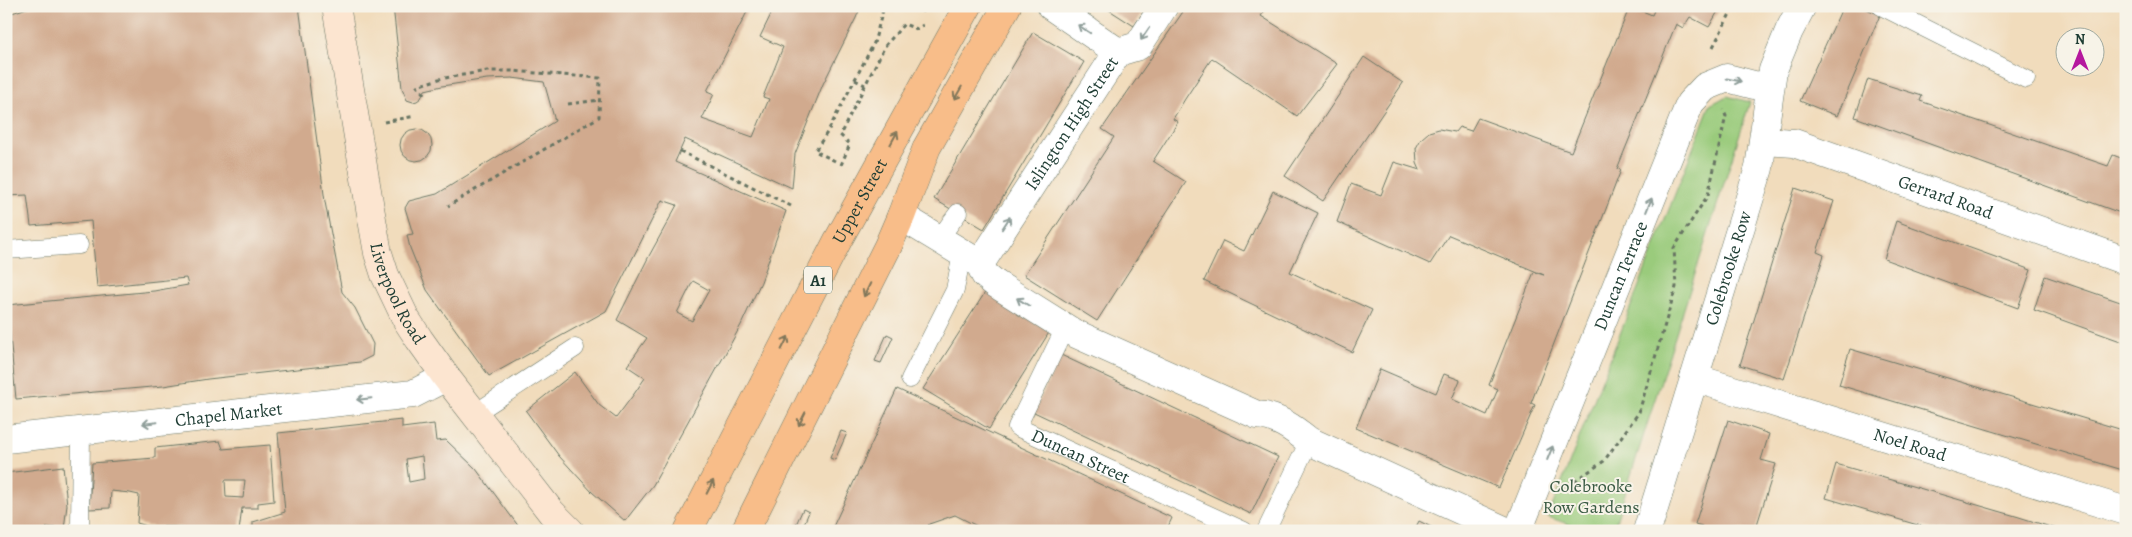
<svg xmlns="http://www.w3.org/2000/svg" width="2132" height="537" font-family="Alegreya,serif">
<rect width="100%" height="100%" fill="#f7f3e8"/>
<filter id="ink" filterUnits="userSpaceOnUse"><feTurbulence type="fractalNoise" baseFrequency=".02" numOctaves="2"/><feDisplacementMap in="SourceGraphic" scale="10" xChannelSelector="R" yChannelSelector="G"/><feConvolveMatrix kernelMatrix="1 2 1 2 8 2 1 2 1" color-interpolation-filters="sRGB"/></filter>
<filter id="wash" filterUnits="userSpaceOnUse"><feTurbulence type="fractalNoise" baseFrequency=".0096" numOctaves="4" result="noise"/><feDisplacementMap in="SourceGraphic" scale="20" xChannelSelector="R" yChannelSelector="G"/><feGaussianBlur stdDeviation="1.12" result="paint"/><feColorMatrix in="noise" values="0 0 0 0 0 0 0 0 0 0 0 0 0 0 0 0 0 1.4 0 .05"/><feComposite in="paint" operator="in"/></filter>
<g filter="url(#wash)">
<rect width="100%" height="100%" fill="#f1dcbc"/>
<path fill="#9acb7b" stroke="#5c8458" d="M1727,96L1750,102L1613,531H1588L1548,517L1710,105Z"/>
<g id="blocks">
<g fill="#d1aa8e" fill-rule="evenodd">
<path d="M33,6H299L325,202L342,292L355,308L373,344L372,356L360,362L208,379L163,386L16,399L7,305L154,291L188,285L186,278L97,287L91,221L31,226L27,195L6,196V15Z"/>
<path d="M393,6H761L758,10L750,6L707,91L714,94L702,119L753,137L769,99L763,97L783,47L760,37L775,6H861L856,18L823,84L795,154L792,188L685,139L675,162L786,211L761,282L741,325L653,485L625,521L592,492L559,456L526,411L575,372L599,405L616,418L634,394L645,378L627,366L647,338L617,320L649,256L677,205L662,200L606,311L489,376L427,290L410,248L407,235L413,234L405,208L409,201L437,194L555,121L551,107L544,82L512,78L487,79L442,86L425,90L421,98L417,101L413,102L407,100L402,88ZM693,281L709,290L692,321L677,313Z"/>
<path d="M1103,6H1147L1134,26Z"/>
<path d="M1187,6H1268L1261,16L1337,64L1297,116L1212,58L1185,99L1173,119L1178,122L1153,161L1186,182L1097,321L1024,275L1114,137L1102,129Z"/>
<path d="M1630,6L1652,15L1656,6H1721L1709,27L1690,17L1683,28L1676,24L1617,169L1621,170L1531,403L1535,405L1499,488L1356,428L1380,369L1436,393L1444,374L1460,380L1452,399L1487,415L1498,389L1489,385L1534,272L1544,275L1449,235L1430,264L1337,222L1351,184L1381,195L1394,162L1420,170L1417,163L1416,148L1421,139L1429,132L1439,129L1455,132L1459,127L1471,131L1478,118L1571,152Z"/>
<path d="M1843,6H1860L1880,15L1837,116L1800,101Z"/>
<path d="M1033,32L1084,62L984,229L934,199Z"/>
<path d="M1364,57L1403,83L1323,201L1285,176Z"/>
<path d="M1868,79L1922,96L1920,101L2108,166L2113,155L2126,160V215L1855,117Z"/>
<circle cx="416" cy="145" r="16"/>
<path d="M1795,188L1834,201L1817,252L1824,255L1784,379L1740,365Z"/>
<path d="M1273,191L1318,213L1290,272L1372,310L1352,352L1204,281L1223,241L1244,251Z"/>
<path d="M1896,221L2031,270L2018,308L1884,259Z"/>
<path d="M2045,276L2126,304V343L2034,310Z"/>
<path d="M986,291L1050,331L989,429L923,389Z"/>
<path d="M887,334L893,337L881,363L875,361Z"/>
<path d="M1850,349L2126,431V471L1839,385Z"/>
<path d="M1061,355L1278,457L1251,514L1034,412Z"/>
<path d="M897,389L1172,518L1166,531H987L955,515L929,524L926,531H831Z"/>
<path d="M402,420V428L434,424L436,441L446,440L476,469L522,531H253V522L285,512L278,433ZM422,456L424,479L409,482L406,459Z"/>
<path d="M1728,420L1769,434L1761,460L1776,464L1755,531L1739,529L1738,531H1701L1702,526L1695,524Z"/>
<path d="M841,431L847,433L835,460L830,458Z"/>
<path d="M220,441L223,449L270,445L274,501L258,503V508H242L239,531H181V527L147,526L137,523L139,495L130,493L111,491L110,508L89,509L92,463L155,458V448ZM225,480H245L243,498L226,497Z"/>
<path d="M1836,464L2019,517L2063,531H1938L1826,498Z"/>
<path d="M63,466L67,505L64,529L47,527L46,531H6V473Z"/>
<path d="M803,509L809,512L801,531H793Z"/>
<path d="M1419,521L1439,531H1414Z"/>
</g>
</g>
</g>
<g filter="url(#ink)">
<use href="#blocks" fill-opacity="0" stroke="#687564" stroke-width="1"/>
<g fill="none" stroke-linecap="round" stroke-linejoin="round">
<defs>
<g id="service">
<path d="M1881,6L2026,79"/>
<path d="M939,239L958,213"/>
<path d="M6,250L79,245"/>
<path id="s1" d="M1065,328L1017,427L1244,531"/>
<path d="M910,379L955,290L962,253"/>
<path d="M474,414L575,348"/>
<path d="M80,531L81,431"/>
<path d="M1266,531L1309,441"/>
</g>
<path id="pedestrian" d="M1118,52L1138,46L1164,6"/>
<g id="minor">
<path id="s2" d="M1764,141L1794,143L2126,261"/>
<path d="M901,216L980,264L985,275L996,284L1074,333L1257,415C1277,416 1294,429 1309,441L1506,531"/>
<path id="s3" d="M980,264L1118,52L1051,6"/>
<path id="s4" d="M1694,378L2126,511"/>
<path id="s5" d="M6,439L413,394L446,377"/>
<path id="s6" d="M1518,531L1690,103L1705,87L1727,78L1754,85L1769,86"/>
<path id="s7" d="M1647,531L1759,168L1773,70L1789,31L1802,6"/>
</g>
<g id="secondary">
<path id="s8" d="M336,6L370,208L378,253L385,275L406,319L419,339L446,377L551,512L570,531"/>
</g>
<g id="trunk">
<path id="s9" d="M688,531L838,240L968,6"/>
<path d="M745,531L888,246L901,216L927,147L1007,6"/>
</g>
</defs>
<use href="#service" stroke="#687564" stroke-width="19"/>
<use href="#pedestrian" stroke="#687564" stroke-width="29"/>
<use href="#minor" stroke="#687564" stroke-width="29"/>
<use href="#secondary" stroke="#687564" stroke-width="29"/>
<use href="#trunk" stroke="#687564" stroke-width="29"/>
<g stroke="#687564" stroke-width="3" stroke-dasharray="4 4" stroke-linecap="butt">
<path d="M913,6L924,12"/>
<path d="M1713,47L1734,6"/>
<path d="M855,80L865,85"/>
<path d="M424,94L417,86L439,79L487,71H512L600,78L599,117L448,206"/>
<path d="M568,104L600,100"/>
<path d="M384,122L415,116"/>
<path d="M680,151L791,206"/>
<path d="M835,161L815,151L828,131L874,43L884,6"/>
<path d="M841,165L850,144L840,135L885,46L904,24L917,29L923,25"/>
<path d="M1568,486L1604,461L1639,412L1676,287L1674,248L1708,195L1726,116L1723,110"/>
</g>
<use href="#service" stroke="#fff" stroke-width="18"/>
<use href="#pedestrian" stroke="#fff" stroke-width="28"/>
<use href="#minor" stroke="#fff" stroke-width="28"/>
<use href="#secondary" stroke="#fce5d0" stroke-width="28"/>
<use href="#trunk" stroke="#f8bd89" stroke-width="28"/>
</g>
<defs><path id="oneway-shaft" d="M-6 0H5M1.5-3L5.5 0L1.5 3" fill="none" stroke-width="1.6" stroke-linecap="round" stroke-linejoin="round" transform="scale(1.25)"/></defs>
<g stroke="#8f9e9a">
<use href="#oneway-shaft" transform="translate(1084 29) rotate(-146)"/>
<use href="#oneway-shaft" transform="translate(1145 34) rotate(124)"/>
<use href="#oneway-shaft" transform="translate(1734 80) rotate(12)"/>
<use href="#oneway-shaft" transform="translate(1649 205) rotate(-68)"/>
<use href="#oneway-shaft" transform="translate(1006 223) rotate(-57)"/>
<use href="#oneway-shaft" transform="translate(1023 302) rotate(-148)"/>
<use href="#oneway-shaft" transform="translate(364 399) rotate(174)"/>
<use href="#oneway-shaft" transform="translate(150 423) rotate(174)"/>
<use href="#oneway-shaft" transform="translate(1550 453) rotate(-68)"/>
</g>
<g stroke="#81775a">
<use href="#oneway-shaft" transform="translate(958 93) rotate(120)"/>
<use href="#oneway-shaft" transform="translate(894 138) rotate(-61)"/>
<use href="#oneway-shaft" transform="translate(867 290) rotate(116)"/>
<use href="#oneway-shaft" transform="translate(785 343) rotate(-63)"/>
<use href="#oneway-shaft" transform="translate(802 419) rotate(117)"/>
<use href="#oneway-shaft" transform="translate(710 487) rotate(-63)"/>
</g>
</g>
<g text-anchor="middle" stroke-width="4" stroke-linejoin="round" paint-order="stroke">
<rect fill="#f7f3e8" stroke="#60746a" stroke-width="1" x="804" y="266.5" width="28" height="27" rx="4"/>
<g font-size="16" font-weight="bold" fill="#1f3d34">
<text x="818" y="286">A1</text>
</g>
<g font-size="18" fill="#1f3d34" stroke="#f7f3e8">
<text dy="6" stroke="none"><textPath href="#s3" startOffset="168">Islington High Street</textPath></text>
<text dy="6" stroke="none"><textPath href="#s2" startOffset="191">Gerrard Road</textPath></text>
<text dy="6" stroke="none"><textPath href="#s9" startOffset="372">Upper Street</textPath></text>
<text dy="6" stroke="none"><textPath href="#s7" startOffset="275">Colebrooke Row</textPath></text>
<text dy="6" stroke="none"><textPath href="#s6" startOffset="275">Duncan Terrace</textPath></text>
<text dy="6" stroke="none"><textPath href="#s8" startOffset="295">Liverpool Road</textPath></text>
<text dy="6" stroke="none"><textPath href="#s5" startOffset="224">Chapel Market</textPath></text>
<text dy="6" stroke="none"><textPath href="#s4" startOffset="226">Noel Road</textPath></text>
<text dy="6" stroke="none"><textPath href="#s1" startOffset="180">Duncan Street</textPath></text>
</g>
<g font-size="18" fill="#385942" stroke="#f7f3e8">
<text x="1591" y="492">Colebrooke<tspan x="1591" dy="21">Row Gardens</tspan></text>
</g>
</g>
<rect width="2132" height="537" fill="none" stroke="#f7f3e8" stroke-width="25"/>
<g transform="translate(2080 52)"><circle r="24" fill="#f7f3e8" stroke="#a1aaa0"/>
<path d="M0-4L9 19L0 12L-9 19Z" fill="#b5179e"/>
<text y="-8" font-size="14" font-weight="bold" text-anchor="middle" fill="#1f3d34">N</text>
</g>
</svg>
